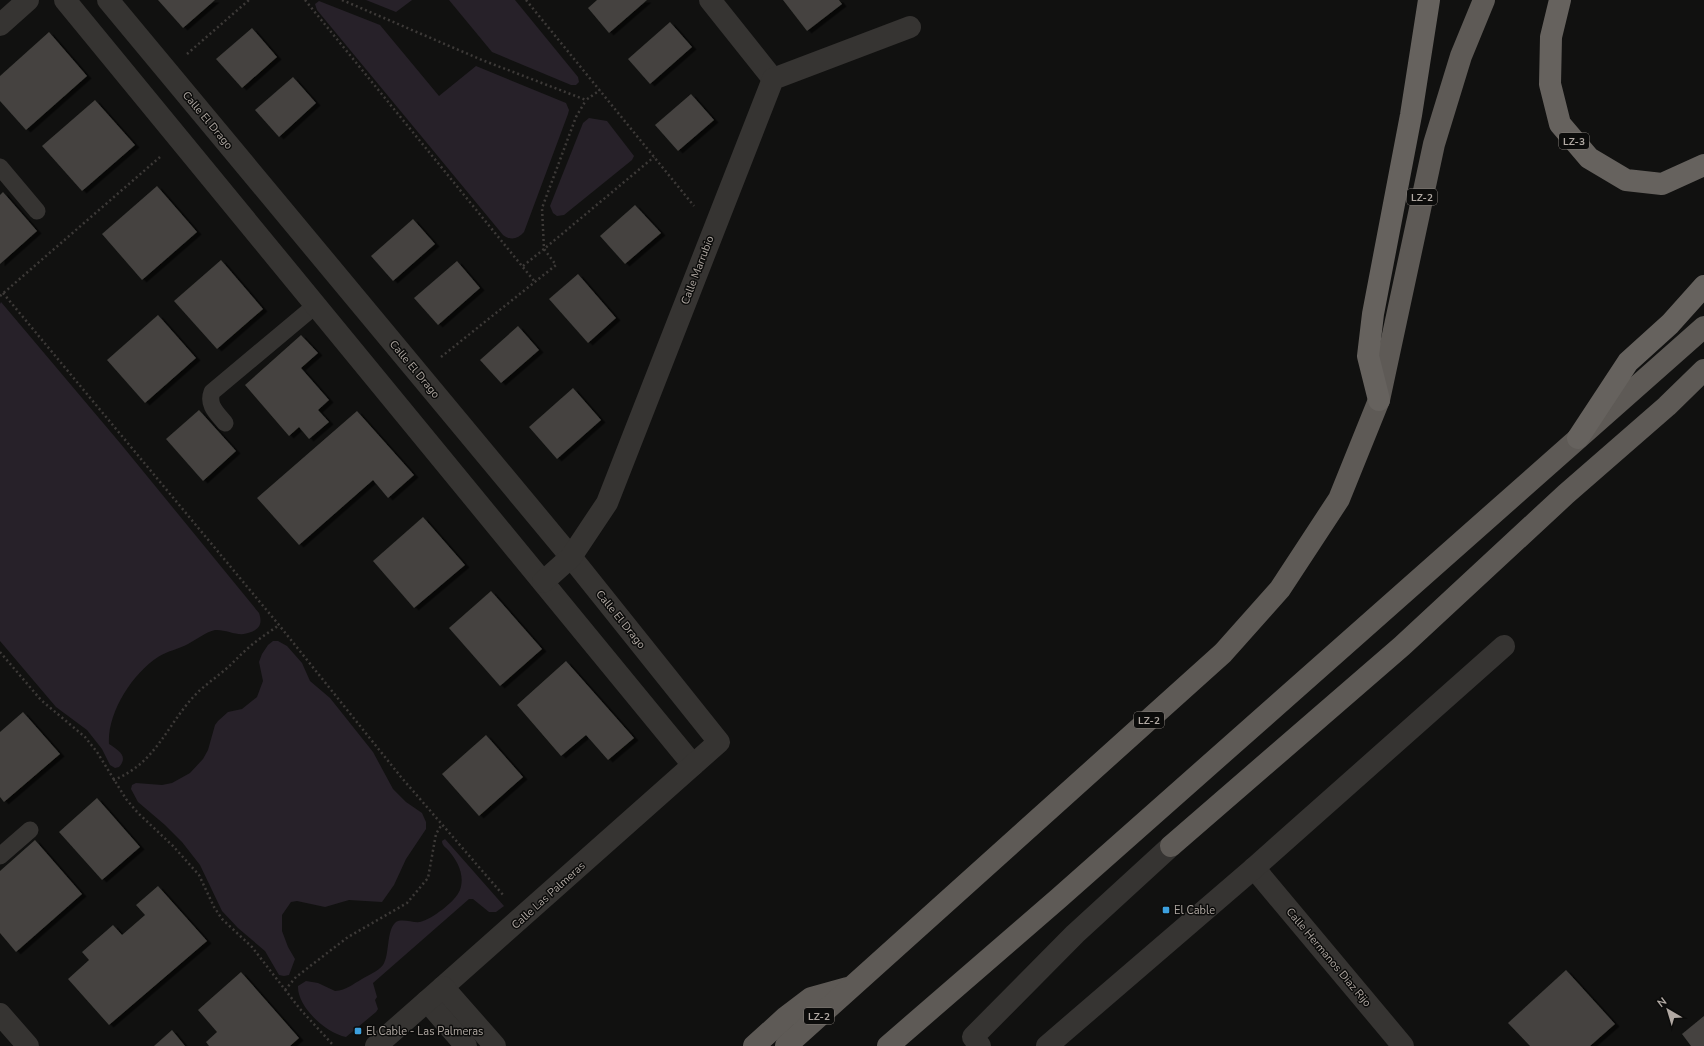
<svg xmlns="http://www.w3.org/2000/svg" width="1704" height="1046" font-family="'Nunito Sans',sans-serif">
<defs>
<filter id="shadow"><feDropShadow dx="4.5" dy="2.5" stdDeviation="0" flood-color="#0009"/></filter>
</defs>
<rect width="100%" height="100%" fill="#111110"/>
<g fill="#272129">
<path d="M366,0H412L396,12Z"/>
<path d="M449,0H515L578,77L579,82L576,85H571L492,52Z"/>
<path d="M319,1L380,25L439,96L476,66L566,103L569,110L568,114L524,232C518,239 511,241 503,235L317,10L315,4Z"/>
<path d="M589,118L607,121L634,156L632,160L564,215L557,216L553,213L550,206L583,123Z"/>
<path d="M1,302L120,443L259,613C263,624 259,630 248,633C238,637 226,629 215,630C206,632 197,639 188,644C179,649 167,651 158,657C132,674 107,713 109,744C118,750 129,756 119,767L115,768L110,765L102,749L87,730L56,707L0,641V304Z"/>
<path d="M273,641H278L287,646L302,663L310,681L330,698L373,752L393,789L406,802L422,813L426,822V829L406,859L394,885L382,902L349,900L325,907L297,901L291,902L282,915V931L288,947L295,959L289,975L284,976L279,975L265,951L238,928L222,911L200,865L182,842L165,825L138,802L131,789L132,785L136,783L162,785L172,783L190,773L203,759L208,750L215,725L218,721L228,712L242,709L257,697L263,681L259,662L262,654L268,645Z"/>
<path d="M445,839L504,906L496,912H489L473,899H469L373,983L377,997L375,1000L378,1009L376,1012L346,1037C326,1033 297,1007 298,986L306,981L318,983L335,991C347,990 353,984 362,979C370,974 377,972 383,965C390,955 386,930 396,922C402,918 413,923 420,922C432,919 455,902 460,890C465,875 458,862 449,851C446,847 442,846 442,841Z"/>
</g>
<g fill="#44423f" filter="url(#shadow)">
<path d="M158,0H215L183,28Z"/>
<path d="M597,0H647L609,33L588,8Z"/>
<path d="M783,0H839L842,4L807,31Z"/>
<path d="M670,22L692,47L650,84L628,59Z"/>
<path d="M252,28L277,57L242,88L216,59Z"/>
<path d="M49,32L87,76L26,130L0,101V76Z"/>
<path d="M293,77L316,103L279,137L255,110Z"/>
<path d="M691,94L714,120L678,151L655,125Z"/>
<path d="M95,100L135,145L82,191L42,146Z"/>
<path d="M157,186L197,232L142,280L102,234Z"/>
<path d="M3,192L37,231L0,264V195Z"/>
<path d="M635,205L661,233L625,264L600,236Z"/>
<path d="M413,219L435,244L393,281L371,256Z"/>
<path d="M221,260L263,309L217,349L174,301Z"/>
<path d="M457,261L480,288L438,325L414,298Z"/>
<path d="M578,274L616,318L588,343L549,299Z"/>
<path d="M158,315L196,358L145,403L107,360Z"/>
<path d="M518,326L539,350L501,383L480,360Z"/>
<path d="M301,335L318,353L301,368L329,400L318,410L329,422L309,439L299,427L289,436L245,385Z"/>
<path d="M573,388L601,420L557,459L529,427Z"/>
<path d="M199,410L236,451L203,481L166,439Z"/>
<path d="M357,411L414,475L388,498L373,480L299,545L257,498Z"/>
<path d="M423,517L465,565L414,608L373,561Z"/>
<path d="M491,591L542,649L500,686L449,628Z"/>
<path d="M566,661L634,738L608,760L586,735L561,756L517,705Z"/>
<path d="M23,712L60,754L4,802L0,797V732Z"/>
<path d="M486,735L523,777L479,816L442,774Z"/>
<path d="M97,798L140,847L102,880L59,832Z"/>
<path d="M35,840L82,894L16,952L0,933V871Z"/>
<path d="M158,886L207,941L109,1025L68,979L89,960L82,952L113,925L122,935L145,915L136,905Z"/>
<path d="M1566,970L1615,1024L1590,1046H1530L1508,1023Z"/>
<path d="M241,972L299,1038L290,1046H209L206,1042L217,1032L198,1010Z"/>
<path d="M1704,1016V1046H1691L1682,1034Z"/>
<path d="M172,1030L185,1046H154Z"/>
</g>
<g fill="none" stroke-linecap="round" stroke-linejoin="round">
<g stroke="#3d3a38" stroke-width="2.5" stroke-dasharray="2 3" stroke-linecap="butt">
<path d="M305,0L535,282"/>
<path d="M342,0L482,60L586,100L600,90"/>
<path d="M526,0L694,206"/>
<path d="M187,54L249,0"/>
<path d="M523,266L544,249L542,208L576,117L586,100"/>
<path d="M3,293L279,625L401,777L504,896"/>
<path d="M0,296L160,157"/>
<path d="M441,357L556,265L544,249L654,157"/>
<path d="M0,652L41,700L85,737L97,752L126,799L138,813L173,846L199,875L214,907L222,919L252,947L300,1009L334,1046"/>
<path d="M113,780C157,764 168,721 199,691C208,683 218,676 227,668C234,662 240,655 247,649C257,640 268,633 279,625"/>
<path d="M285,990L296,977L348,937L407,903L428,878L436,834L442,824"/>
</g>
<g stroke="#363432" stroke-width="17">
<path d="M0,167L37,211"/>
<path d="M225,423C217,413 207,405 212,392L316,305"/>
<path d="M0,856L30,830"/>
</g>
<g stroke="#363432" stroke-width="22">
<path d="M65,0L693,765"/>
<path d="M108,0L571,557L719,742L443,987"/>
<path d="M710,0L773,79"/>
<path d="M0,25L28,0"/>
<path d="M543,582L571,557L607,503L773,79L910,27"/>
<path d="M1254,868L1403,1046"/>
<path d="M0,1014L28,1046"/>
<path d="M1047,1046L1254,868L1504,646"/>
</g>
<g stroke="#363432" stroke-width="22">
<path d="M427,1001L466,1046"/>
<path d="M376,1046L443,987L495,1046"/>
<path d="M980,1046L973,1037L1075,934L1171,846"/>
</g>
<g stroke="#5e5a56" stroke-width="22">
<path d="M1171,846L1402,646L1566,494L1667,406L1704,370"/>
<path d="M754,1046L786,1017L811,998L847,988"/>
<path d="M786,1046L1223,653L1280,589L1339,499L1379,400L1434,144L1461,56L1484,0"/>
<path d="M888,1046L1059,898L1704,327"/>
</g>
<g stroke="#66625e" stroke-width="22">
<path d="M1560,0L1551,37L1550,84L1560,124L1589,158L1626,180L1662,184L1704,165"/>
<path d="M1379,400L1368,356L1373,314L1411,115L1429,0"/>
<path d="M1578,438L1628,362L1670,324L1704,286"/>
</g>
</g>
<g fill="#3ca0de" stroke="#0c0c0b" stroke-width="1.5">
<rect x="1162" y="906" width="8" height="8" rx="2"/>
<rect x="354" y="1027" width="8" height="8" rx="2"/>
</g>
<g text-anchor="middle" stroke-width="3" stroke-linejoin="round" paint-order="stroke">
<g fill="#0c0c0b" stroke="#807a75" stroke-width="1">
<rect x="1559" y="133" width="30" height="16" rx="3"/>
<rect x="1407" y="189" width="30" height="16" rx="3"/>
<rect x="1134" y="712" width="30" height="16" rx="3"/>
<rect x="804" y="1008" width="30" height="16" rx="3"/>
</g>
<g font-size="10" font-weight="bold" fill="#b1a9a3">
<text x="1574" y="145">LZ-3</text>
<text x="1422" y="201">LZ-2</text>
<text x="1149" y="724">LZ-2</text>
<text x="819" y="1020">LZ-2</text>
</g>
<g font-size="11" fill="#b1a9a3" stroke="#0c0c0b">
<text transform="translate(208 120) rotate(50)" y="4">Calle El Drago</text>
<text transform="translate(697 270) rotate(-69)" y="4">Calle Marrubio</text>
<text transform="translate(415 369) rotate(50)" y="4">Calle El Drago</text>
<text transform="translate(621 619) rotate(51)" y="4">Calle El Drago</text>
<text transform="translate(548 895) rotate(-42)" y="4">Calle Las Palmeras</text>
<text transform="translate(1329 957) rotate(50)" y="4">Calle Hermanos Diaz Rijo</text>
</g>
<g font-size="11" fill="#b1a9a3" stroke="#0c0c0b" text-anchor="start">
<text x="1174" y="914">El Cable</text>
<text x="366" y="1035">El Cable - Las Palmeras</text>
</g>
</g>
<g transform="translate(1668 1010) rotate(322)" stroke="#0c0c0b" stroke-width="3" paint-order="stroke">
<path d="M0-3L7 15L0 10L-7 15Z" fill="#b1a9a3"/>
<text y="-6" font-size="11" font-weight="bold" text-anchor="middle" fill="#b1a9a3">N</text>
</g>
</svg>
